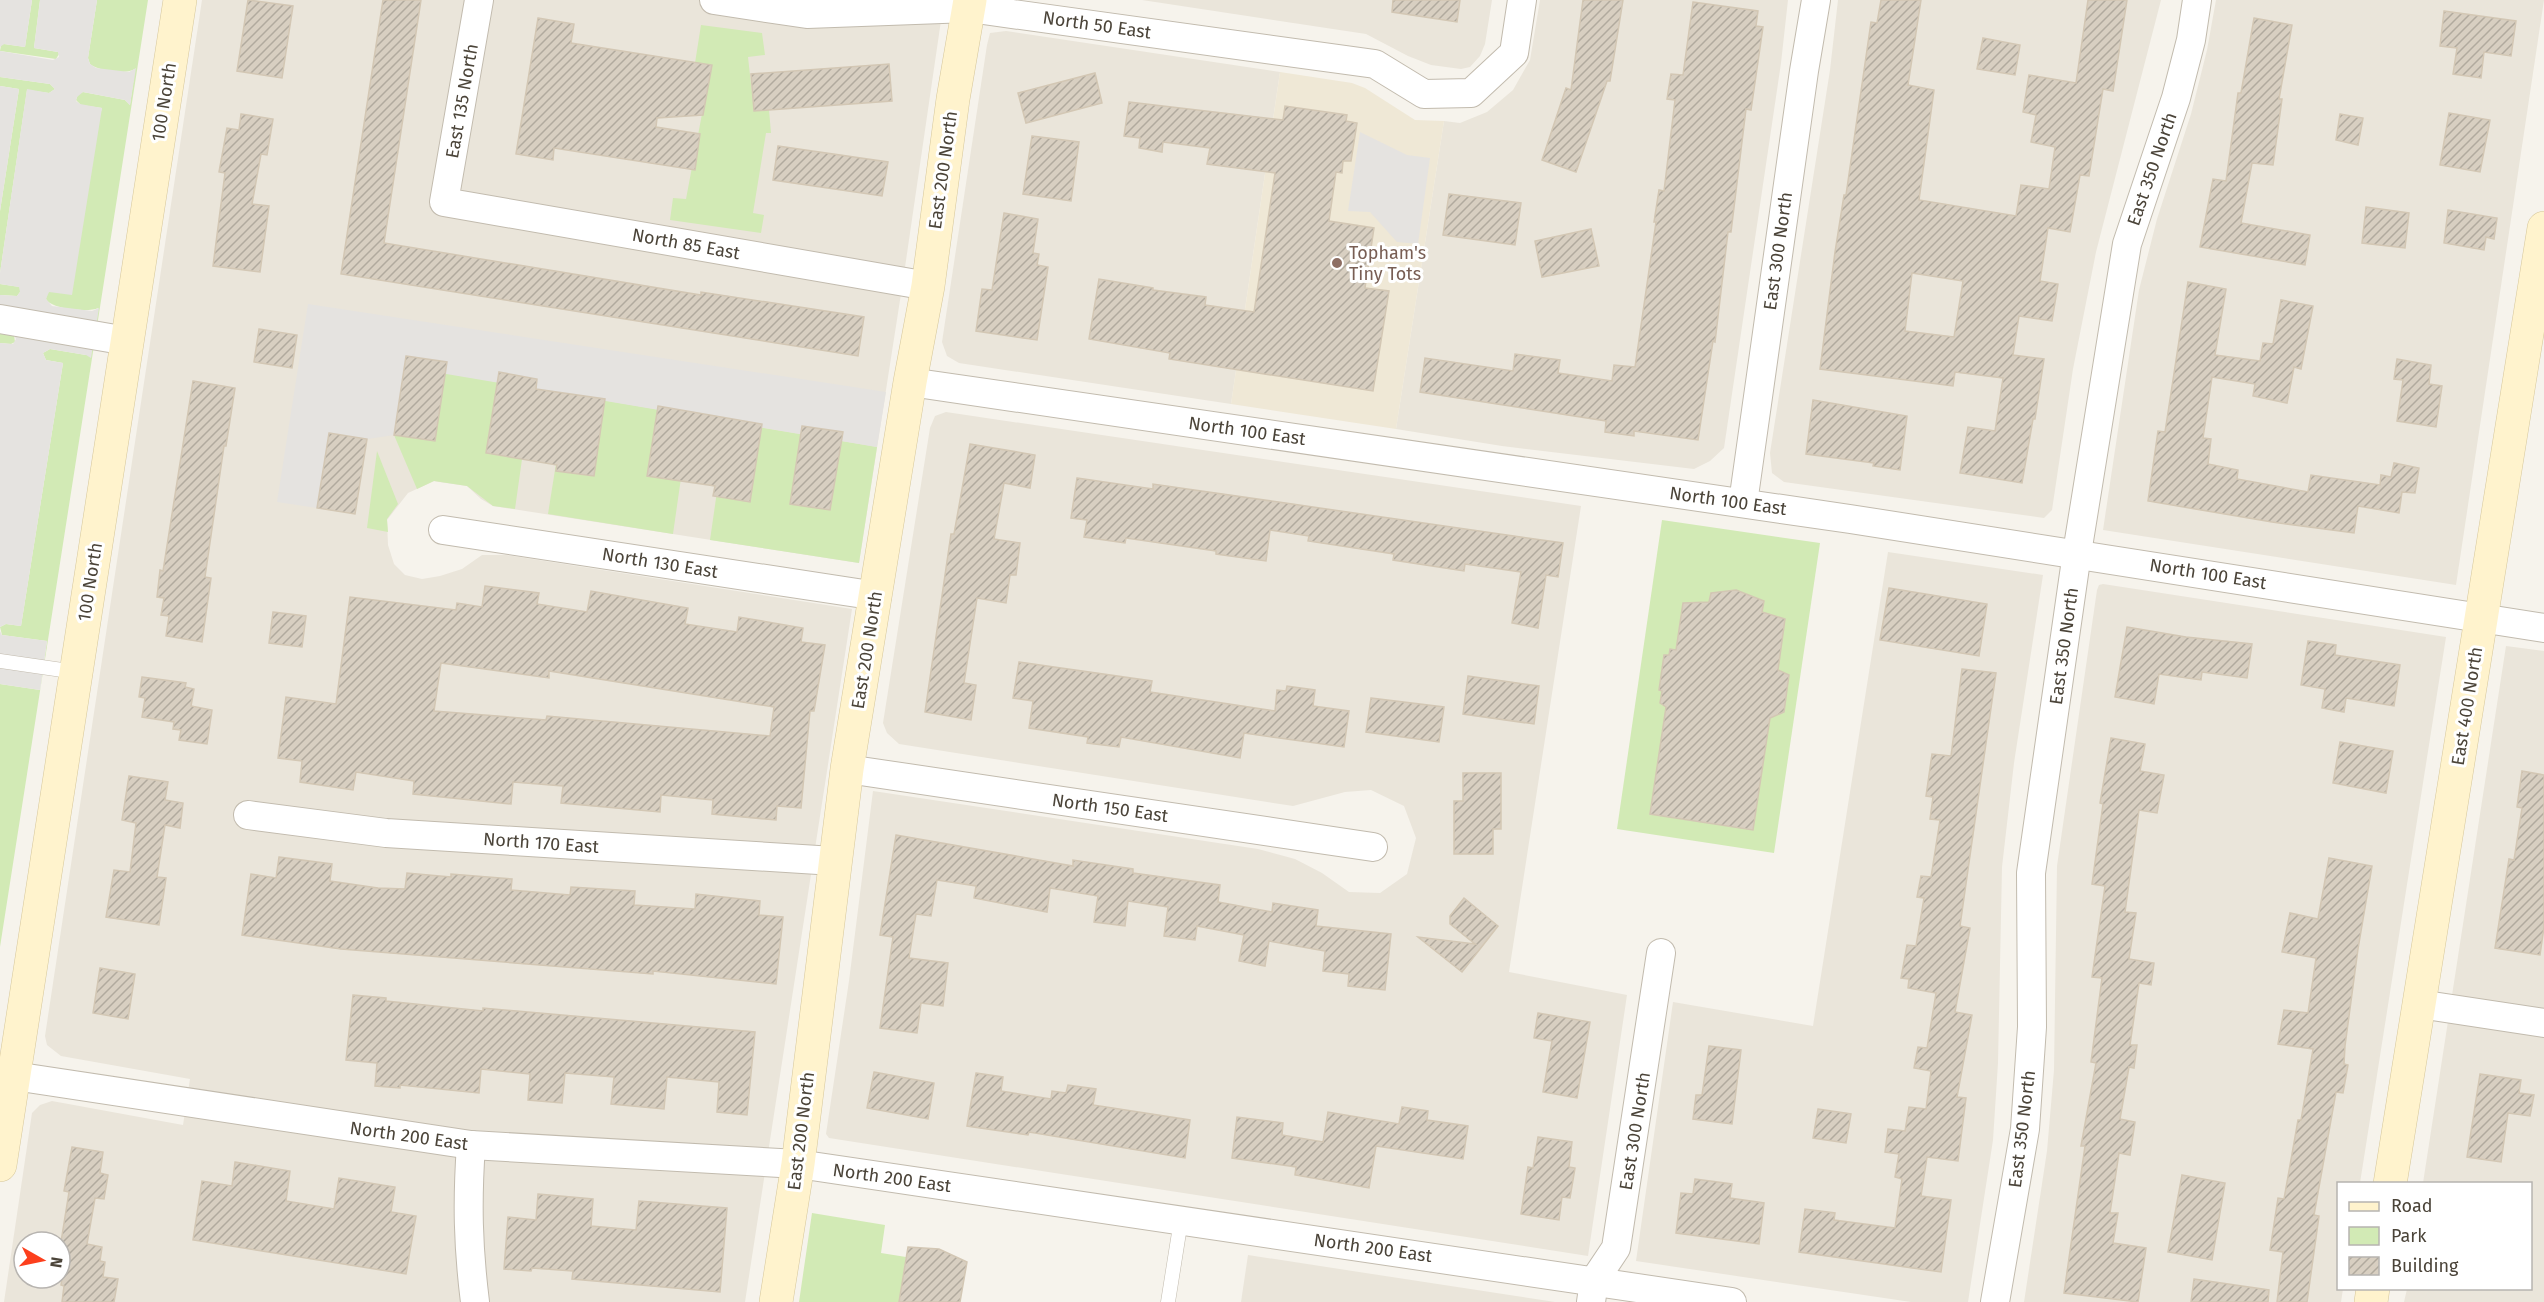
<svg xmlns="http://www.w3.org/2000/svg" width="2544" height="1302" font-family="'Fira Sans',sans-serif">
<defs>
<pattern id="building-hatch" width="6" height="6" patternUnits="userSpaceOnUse" patternTransform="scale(1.5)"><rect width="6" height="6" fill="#d8cfc1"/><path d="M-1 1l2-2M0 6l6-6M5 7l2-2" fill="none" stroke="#b1aa9e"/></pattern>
</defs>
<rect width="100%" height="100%" fill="#f6f3ec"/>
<g fill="#eae5da" fill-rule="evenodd">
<path d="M202,0H944L903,281L859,563L493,506L481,499L467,486L439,482L434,481L408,493L387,520L388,545L394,564L405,575L422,579L440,576L462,569L482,555H506L852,609L745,1302H4L32,1113L40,1105L52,1101L183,1125L190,1079L61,1056L47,1045L45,1036ZM24,1242H60V1278H24Z"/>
<path d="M1142,0H1492L1485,44L1480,56L1470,67L1461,69L1431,65L1408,56L1366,34Z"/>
<path d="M1540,0H1788L1781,63L1724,448L1710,461L1694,469L1502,446L1396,429L1444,121L1460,123L1487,112L1513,90L1530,60Z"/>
<path d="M1838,0H2161L2096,252L2073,369L2052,510L2044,518L1784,482L1772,473L1770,453L1830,70Z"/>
<path d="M2216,0H2544L2456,585L2103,530L2139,290L2157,219L2191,114L2207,50Z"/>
<path d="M1006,31L1280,72L1231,404L959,363L947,356L942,342L987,45L990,33Z"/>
<path d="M946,412L1581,506L1509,972L1627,995L1588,1256L829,1138L826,1134L849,981L873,791L1258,849L1295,859L1322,873L1349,892L1380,893L1407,874L1416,838L1404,806L1371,790L1345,792L1293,806L899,744L887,733L883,723L930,428L935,416Z"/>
<path d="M1888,552L2043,575L2014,763L2002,867L1998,1063L1993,1140L1968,1302H1911L1636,1261L1673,1002L1813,1026Z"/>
<path d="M2103,584L2446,637L2360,1183L2338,1184V1288L2343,1289L2341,1302H2024L2047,1151L2054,1070L2057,866L2097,590L2099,585Z"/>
<path d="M2506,646L2544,651V1302H2404L2407,1289L2530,1288V1184L2423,1183Z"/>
<path d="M1248,1255L1555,1302H1241Z"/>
</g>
<path fill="#efe8d6" d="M1280,72L1352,83L1365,88L1415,120L1444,121L1396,429L1231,404Z"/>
<g fill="#d2eab5">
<path d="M32,0H40L34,48L58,52L59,54L56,59L0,51L1,45L4,44L25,47Z"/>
<path d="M97,0H148L0,947V684L40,690L47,641L2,635L0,627L6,624L21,626L63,363L46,360L43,353L50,349L86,355L98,308C89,313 51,309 46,299L47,293L51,291L102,108L81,105L76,100L78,94L83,92L125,100L130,105L135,69C125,75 99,71 90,64L88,58Z"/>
<path d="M701,25L762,33L765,55L748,57L754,111L769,110L771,133H766L753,213L764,215L761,233L670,220L673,198L686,199L711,66L695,63Z"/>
<path d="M0,77L50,84L55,89L49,93L27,90L0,273V211L19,89L0,86Z"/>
<path d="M0,284L20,287V292L17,296L0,295Z"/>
<path d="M0,332L14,335L15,342L11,344L0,343Z"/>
<path d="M405,366L532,388L515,509L493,506L467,486L434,481L417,489L394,435Z"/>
<path d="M567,394L690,415L673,534L548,514Z"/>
<path d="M727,422L877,447L859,563L710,540Z"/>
<path d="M377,451L398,504L387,519L388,532L367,528Z"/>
<path d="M1662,520L1820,543L1774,853L1617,829Z"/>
<path d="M812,1213L885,1225L881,1253L906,1257L899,1302H799Z"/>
</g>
<g fill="#e5e3e0">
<path d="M0,0H32L25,47L4,44L0,47Z"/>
<path d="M40,0H97L88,58L90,64L96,68L129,72L136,68L130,105L125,100L83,92L77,97L76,101L80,104L102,108L72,295L49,292L46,299L52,306L92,311L99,308L91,358L86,355L50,349L43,353L46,360L63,363L21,626L6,624L0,627V343L13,344L16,339L14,335L0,332V295L17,296L20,292L19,287L0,284V273L27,89L49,93L55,89L50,84L0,77V51L53,60L59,57L58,52L34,48Z"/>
<path d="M0,86L19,89L0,211Z"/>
<path d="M1360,132L1407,155L1430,158L1418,244L1397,242L1370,212L1348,211Z"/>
<path d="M308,304L886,392L877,447L405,367L394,435L367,439L329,433L317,508L277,502Z"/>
<path d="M0,631L2,635L47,641L40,690L0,684Z"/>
</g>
<g fill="url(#building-hatch)" stroke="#d3c7b4" stroke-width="1.5" fill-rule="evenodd">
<path d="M248,0L293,6L282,78L237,71Z"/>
<path d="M383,0H421L384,243L701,295V292L864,317L858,356L341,274Z"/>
<path d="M1393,0H1460L1457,22L1392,12Z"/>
<path d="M1583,0H1623L1610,81H1607L1576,172L1542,160L1566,88L1571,90Z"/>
<path d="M1881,0H1921L1908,85L1934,90L1919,200L2016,216L2021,185L2049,189L2055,147L2031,142L2036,115L2023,112L2029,75L2076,83L2088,0H2127L2113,91L2103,89L2089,176L2080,175L2070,232L2048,228L2040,281L2058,284L2052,321L2019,316L2013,355L2044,359L2035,419H2033L2022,483L1960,473L1968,427L1995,431L2003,378L1955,372L1953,386L1820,369L1835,252L1844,195H1846L1871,22L1877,23ZM1912,273L1963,281L1954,337L1905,331Z"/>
<path d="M1693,2L1758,11L1756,26L1763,27L1751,110L1746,109L1731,232H1728L1715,342L1713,341L1698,440L1634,431V436L1605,432L1606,421L1420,392L1425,358L1513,371L1515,354L1560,360L1558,373L1612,381L1614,365L1635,367L1656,222H1654L1659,190L1664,191L1675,100L1667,99L1671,74L1683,75Z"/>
<path d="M2444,11L2516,21L2511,56L2484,52L2481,78L2453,74L2457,48L2440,46Z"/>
<path d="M538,18L574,24L571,43L712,65L703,115L657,118L656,127L700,134L695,170L554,148L553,160L516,154Z"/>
<path d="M2254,18L2292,25L2279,99H2282L2273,165L2252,163L2241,223L2310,235L2305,265L2200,247L2213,179L2226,181L2238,93H2241Z"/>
<path d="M1983,38L2020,45L2015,75L1977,69Z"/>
<path d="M889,64L892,101L754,111L751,74Z"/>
<path d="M1095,73L1102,103L1026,123L1018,93Z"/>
<path d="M1129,102L1283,120L1285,106L1347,115L1346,121L1357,123L1351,161H1343L1342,173L1336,172L1329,221L1374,228L1365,288L1389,291L1373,391L1169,359L1170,353L1089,339L1099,279L1153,288V290L1206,297L1205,305L1254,312L1275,173L1207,164L1210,148L1163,142L1162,152L1139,148L1140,138L1124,136Z"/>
<path d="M2449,113L2490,120L2480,172L2440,165Z"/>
<path d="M241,114L273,119L267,155L261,154L252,204L269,206L260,272L213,266L225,173L219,172L227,128L239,130Z"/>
<path d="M2340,114L2363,118L2358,145L2336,140Z"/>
<path d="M1032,136L1079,142L1071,201L1023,194Z"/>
<path d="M778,146L888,162L882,196L773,180Z"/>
<path d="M1449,194L1521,203L1515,245L1443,235Z"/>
<path d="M2366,207L2409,213L2405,248L2362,243Z"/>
<path d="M2448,210L2497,218L2494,239L2486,237L2484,250L2444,243Z"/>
<path d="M1004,213L1038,219L1033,253L1039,254L1037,265L1048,267L1037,340L976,331L982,289L992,290Z"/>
<path d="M1591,229L1599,266L1542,277L1535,241Z"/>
<path d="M2188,282L2226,289L2215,355L2260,361L2263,343L2273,344L2281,300L2313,306L2301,369L2294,367L2287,403L2253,396L2255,384L2212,377L2203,438L2211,439L2208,464L2238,470L2237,479L2308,492L2311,475L2380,485L2381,475L2391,477L2394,463L2419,468L2415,493L2402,492L2399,513L2358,506L2354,533L2272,522L2148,501L2158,431L2165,432Z"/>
<path d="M259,329L297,335L292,368L254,362Z"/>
<path d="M406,356L447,362L435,441L394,435Z"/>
<path d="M2397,359L2431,365L2429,384L2442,386L2436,427L2397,421L2403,380L2394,379Z"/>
<path d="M499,372L537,379L536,389L605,399L594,476L556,471L557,465L486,453Z"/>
<path d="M193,381L235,388L226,446H224L205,577L211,578L202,642L166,636L169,616L161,615L164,598L157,597L160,570L163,571Z"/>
<path d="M1813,400L1907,416L1900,470L1873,466L1874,463L1806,454Z"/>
<path d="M658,406L762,424L750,502L713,496L715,486L647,476Z"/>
<path d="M802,426L843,432L830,510L790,504Z"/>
<path d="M329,433L367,439L355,514L317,508Z"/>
<path d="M970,444L1035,455L1030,488L1004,483L994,539L1020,543L1016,575H1010L1006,603L977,598L964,683L976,685L971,720L925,712L951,534H954Z"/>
<path d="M1077,478L1153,489V484L1563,543L1558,577L1546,575L1538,628L1512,623L1521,572L1465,564L1464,571L1393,560L1394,554L1308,541L1309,536L1270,530L1266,561L1216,554V551L1126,538L1125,543L1084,537L1087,520L1071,518Z"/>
<path d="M485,586L539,593L537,604L587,612L591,591L688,608L685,624L737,632L739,617L803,628L801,642L825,645L814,711H810L801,808L777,806L776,820L712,814L713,800L661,795L660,812L561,803L563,786L513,782L511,804L413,794L414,781L356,772L353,790L300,782L302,761L278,758L286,697L336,704L350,597L456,610L457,603L482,607ZM441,663L549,678V671L774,707L770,736L547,716L546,720L434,711Z"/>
<path d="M1889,588L1987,604L1979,656L1880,640Z"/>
<path d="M1736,590L1764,601L1762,612L1785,619L1778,670L1789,675L1784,712L1770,718L1753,830L1650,814L1666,707L1660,703L1662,691L1659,690L1664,655H1669L1670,649L1676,650L1683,603L1709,602L1711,593Z"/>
<path d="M273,612L306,616L302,647L269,643Z"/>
<path d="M2127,627L2186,637L2252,644L2247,678L2202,672L2201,680L2159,674L2154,704L2115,697Z"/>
<path d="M2308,641L2336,645L2335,655L2400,665L2394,706L2346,698L2344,712L2322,708L2325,689L2301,685Z"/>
<path d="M1019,662L1152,681L1150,692L1275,711L1277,690L1286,691L1287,686L1315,690L1313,706L1349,711L1344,747L1244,733L1240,758L1121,737L1119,747L1087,743L1088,737L1029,728L1033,701L1013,698Z"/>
<path d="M1962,669L1996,673L1960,926L1970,928L1955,1012L1972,1015L1957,1097L1966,1098L1958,1161L1927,1157L1921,1196L1951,1200L1941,1272L1799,1252L1805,1209L1835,1213L1834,1220L1895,1228L1902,1179L1895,1177L1899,1154L1885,1152L1888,1129L1905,1131L1909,1107L1926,1109L1931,1071L1914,1068L1918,1047L1927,1048L1936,993L1908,988L1909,979L1901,978L1907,945L1916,946L1924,898L1917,897L1921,876L1931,877L1940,820L1930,819L1933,797L1926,796L1932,754L1951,756Z"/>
<path d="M1468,676L1539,686L1534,724L1463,714Z"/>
<path d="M142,677L186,683L185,687L194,689L191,706L212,710L207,744L179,740L181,730L173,729L174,722L142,717L145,698L139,697Z"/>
<path d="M1371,698L1444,707L1439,742L1366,732Z"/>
<path d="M2111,738L2145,744L2140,771L2164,775L2157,813L2139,810L2125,912L2136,913L2129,959L2154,963L2151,985L2139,983L2130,1045H2137L2134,1068L2129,1067L2120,1119L2135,1122L2130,1155L2119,1153L2110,1213H2118L2113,1243L2146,1248L2138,1302L2064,1293L2085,1146H2081L2096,1063L2091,1062L2102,978L2092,977L2105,886L2092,884L2103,804L2100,803Z"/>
<path d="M2340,742L2393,751L2386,793L2333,783Z"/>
<path d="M2522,771L2544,775V927L2540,955L2495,948L2509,859L2514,860L2522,808L2517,807Z"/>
<path d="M1463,773H1501V829H1493V854H1454V801H1463Z"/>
<path d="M129,776L168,782L165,800L183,803L180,828L165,825L157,877L166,878L159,925L106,917L114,870L130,872L136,823L122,820Z"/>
<path d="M896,835L1073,866V860L1133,869V873L1220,885L1218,902L1272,912L1273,903L1318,910L1316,926L1391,934L1385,990L1348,986L1349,974L1323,971L1325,951L1269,941L1265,966L1239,961L1244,935L1197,926L1195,940L1164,936L1168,907L1128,901L1125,926L1094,922L1098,896L1050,888L1047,912L974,898L976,886L937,880L931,916L916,914L909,958L948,963L943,1006L921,1003L917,1033L880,1028L893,937L880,935Z"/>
<path d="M279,857L332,864L330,881L378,888L405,889L407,873L451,877V874L512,879L511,890L570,895L571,887L635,891L634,905L695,909L696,894L760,901L759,915L783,917L776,984L653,971V974L341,949L242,935L251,874L276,878Z"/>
<path d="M2329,858L2372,866L2358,949L2345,1046L2344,1064L2348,1065L2343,1093L2336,1092L2314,1215L2319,1216L2307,1302H2277L2283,1252L2270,1250L2278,1198L2284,1199L2298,1120H2301L2313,1049L2278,1044L2284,1010L2308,1013L2316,958L2282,952L2290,913L2318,919Z"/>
<path d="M1464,898L1498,926L1462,972L1418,937L1475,944L1450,924V916Z"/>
<path d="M100,968L135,974L128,1019L93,1013Z"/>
<path d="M353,995L386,998V1001L483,1011V1008L755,1032L747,1115L717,1112L719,1082L667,1077L664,1109L611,1104L614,1077L565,1073L562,1103L528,1100L530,1074L481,1069L479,1093L400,1085V1088L375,1086L377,1063L346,1060Z"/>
<path d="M1538,1013L1590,1022L1577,1098L1543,1092L1552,1041L1534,1038Z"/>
<path d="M1709,1046L1741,1050L1732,1124L1693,1119L1696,1095H1702Z"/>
<path d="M874,1072L934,1083L928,1119L867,1108Z"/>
<path d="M976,1073L1003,1077L1001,1091L1051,1099L1052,1091L1066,1093L1068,1085L1096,1089L1093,1105L1190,1120L1185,1158L1029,1132L1028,1135L967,1126Z"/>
<path d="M2480,1074L2521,1080L2519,1093L2534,1095L2530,1116L2508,1113L2501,1162L2467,1157Z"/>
<path d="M1402,1107L1428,1111L1427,1120L1468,1126L1463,1159L1376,1146L1369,1188L1295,1175L1296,1167L1232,1158L1237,1117L1283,1123L1282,1135L1323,1142L1328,1112L1399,1124Z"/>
<path d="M1818,1109L1851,1114L1846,1143L1813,1138Z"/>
<path d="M1538,1137L1572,1142L1569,1167L1575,1168L1570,1198L1562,1197L1559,1220L1521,1214L1528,1167L1533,1168Z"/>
<path d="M72,1147L103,1152L100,1173L108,1175L104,1199L95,1198L87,1244L102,1247L100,1261L105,1262L103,1277L118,1279L114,1302H62L64,1286L61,1285L65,1259L60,1258V1248L69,1192L64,1191Z"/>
<path d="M235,1162L290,1171L286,1201L334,1209L339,1178L395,1187L391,1212L416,1216L406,1274L193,1240L202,1181L232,1186Z"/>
<path d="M2182,1175L2225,1183L2212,1260L2168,1252Z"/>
<path d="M1695,1179L1732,1184L1730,1198L1764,1203L1759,1244L1676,1233L1681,1193L1693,1194Z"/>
<path d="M538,1194L593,1199L591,1226L636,1230L639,1201L727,1208L720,1292L572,1279L573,1271L532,1268L531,1271L504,1269L508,1217L536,1220Z"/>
<path d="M908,1247L939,1249L967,1262L960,1302H899Z"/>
<path d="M2194,1279L2269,1290L2268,1302H2191Z"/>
</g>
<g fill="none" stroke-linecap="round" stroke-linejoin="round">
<defs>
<g id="lane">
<path d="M0,661L76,672"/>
<path d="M1168,1302L1181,1220"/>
</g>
<g id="street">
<path d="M479,0L444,202L928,286"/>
<path d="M714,0L807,14L969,8L1375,64L1424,94L1471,93L1514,53L1522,0"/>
<path d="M0,319L127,341"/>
<path d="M910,382L1850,519L2544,628"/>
<path d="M1743,503L1804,71L1816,0"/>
<path d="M443,530L877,596"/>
<path d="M847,769L1373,847"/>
<path d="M248,815L386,833L834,861"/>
<path d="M2419,1004L2544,1023"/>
<path d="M14,1076L471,1145L798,1164L1732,1302"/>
<path d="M471,1145C467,1202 468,1246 475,1302"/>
<path d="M1591,1302L1594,1281L1616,1248L1661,953"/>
<path d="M1995,1302L2025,1129L2032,1027L2031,873L2077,553L2127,244L2176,98L2191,40L2197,0"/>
</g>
<g id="secondary">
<path d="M0,1165L180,0"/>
<path d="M2390,1184L2544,228"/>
<path d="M776,1302L798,1164L847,769L910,382L928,286L953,99L970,0"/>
<path d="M2371,1302L2373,1288"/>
</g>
</defs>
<use href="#lane" stroke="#c2bbae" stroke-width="15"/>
<use href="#street" stroke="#c2bbae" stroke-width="30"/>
<use href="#secondary" stroke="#d6c79b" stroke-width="34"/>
<use href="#lane" stroke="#fff" stroke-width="14"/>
<use href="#street" stroke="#fff" stroke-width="28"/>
<use href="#secondary" stroke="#fff3cd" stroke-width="33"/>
</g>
<circle fill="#8d6e63" stroke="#fff" stroke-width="2" cx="1337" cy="263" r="6"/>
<g text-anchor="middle" stroke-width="6" stroke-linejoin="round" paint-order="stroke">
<g font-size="18" fill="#4b4439" stroke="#fff">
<text transform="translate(1097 25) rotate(8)" y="6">North 50 East</text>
<text transform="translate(462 101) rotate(-80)" y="6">East 135 North</text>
<text transform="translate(164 102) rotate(-81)" y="6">100 North</text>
<text transform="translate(2152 169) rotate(-71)" y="6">East 350 North</text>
<text transform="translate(943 170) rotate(-82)" y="6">East 200 North</text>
<text transform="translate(686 244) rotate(10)" y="6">North 85 East</text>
<text transform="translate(1778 251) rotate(-82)" y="6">East 300 North</text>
<text transform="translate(1247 431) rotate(8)" y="6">North 100 East</text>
<text transform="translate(1728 501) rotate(8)" y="6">North 100 East</text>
<text transform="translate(660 563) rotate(9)" y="6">North 130 East</text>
<text transform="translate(2208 574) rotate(9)" y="6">North 100 East</text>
<text transform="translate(90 582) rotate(-81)" y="6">100 North</text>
<text transform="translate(2064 646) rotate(-82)" y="6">East 350 North</text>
<text transform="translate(867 650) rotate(-81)" y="6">East 200 North</text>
<text transform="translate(2467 706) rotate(-81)" y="6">East 400 North</text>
<text transform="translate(1110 808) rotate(8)" y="6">North 150 East</text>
<text transform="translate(541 843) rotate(4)" y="6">North 170 East</text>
<text transform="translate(2022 1129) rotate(-83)" y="6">East 350 North</text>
<text transform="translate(801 1131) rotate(-83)" y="6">East 200 North</text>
<text transform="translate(1635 1131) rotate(-81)" y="6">East 300 North</text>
<text transform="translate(409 1136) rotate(8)" y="6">North 200 East</text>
<text transform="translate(892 1178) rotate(8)" y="6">North 200 East</text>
<text transform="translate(1373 1248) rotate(8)" y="6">North 200 East</text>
</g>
<g font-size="18" fill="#785e54" stroke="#fff" text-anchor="start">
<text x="1349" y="259">Topham's<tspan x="1349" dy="21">Tiny Tots</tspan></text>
</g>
</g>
<rect x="2337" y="1182" width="195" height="108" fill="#ffffff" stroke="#b7b4b0" stroke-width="1.5"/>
<rect x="2349" y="1202" width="30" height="9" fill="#fff3cd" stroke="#b7b4b0" stroke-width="1.5"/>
<text x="2391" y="1212" font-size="18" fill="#4b4439">Road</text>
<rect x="2349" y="1227" width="30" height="18" fill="#d2eab5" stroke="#b7b4b0" stroke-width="1.5"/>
<text x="2391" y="1242" font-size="18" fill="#4b4439">Park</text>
<rect x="2349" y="1257" width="30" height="18" fill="url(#building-hatch)" stroke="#b7b4b0" stroke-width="1.5"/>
<text x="2391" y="1272" font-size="18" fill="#4b4439">Building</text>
<g transform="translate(42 1260) rotate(99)"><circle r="28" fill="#ffffff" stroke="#b7b4b0" stroke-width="1.5"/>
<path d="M0-4.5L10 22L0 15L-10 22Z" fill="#fc3f1d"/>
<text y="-9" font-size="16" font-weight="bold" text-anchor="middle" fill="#4b4439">N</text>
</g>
</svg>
